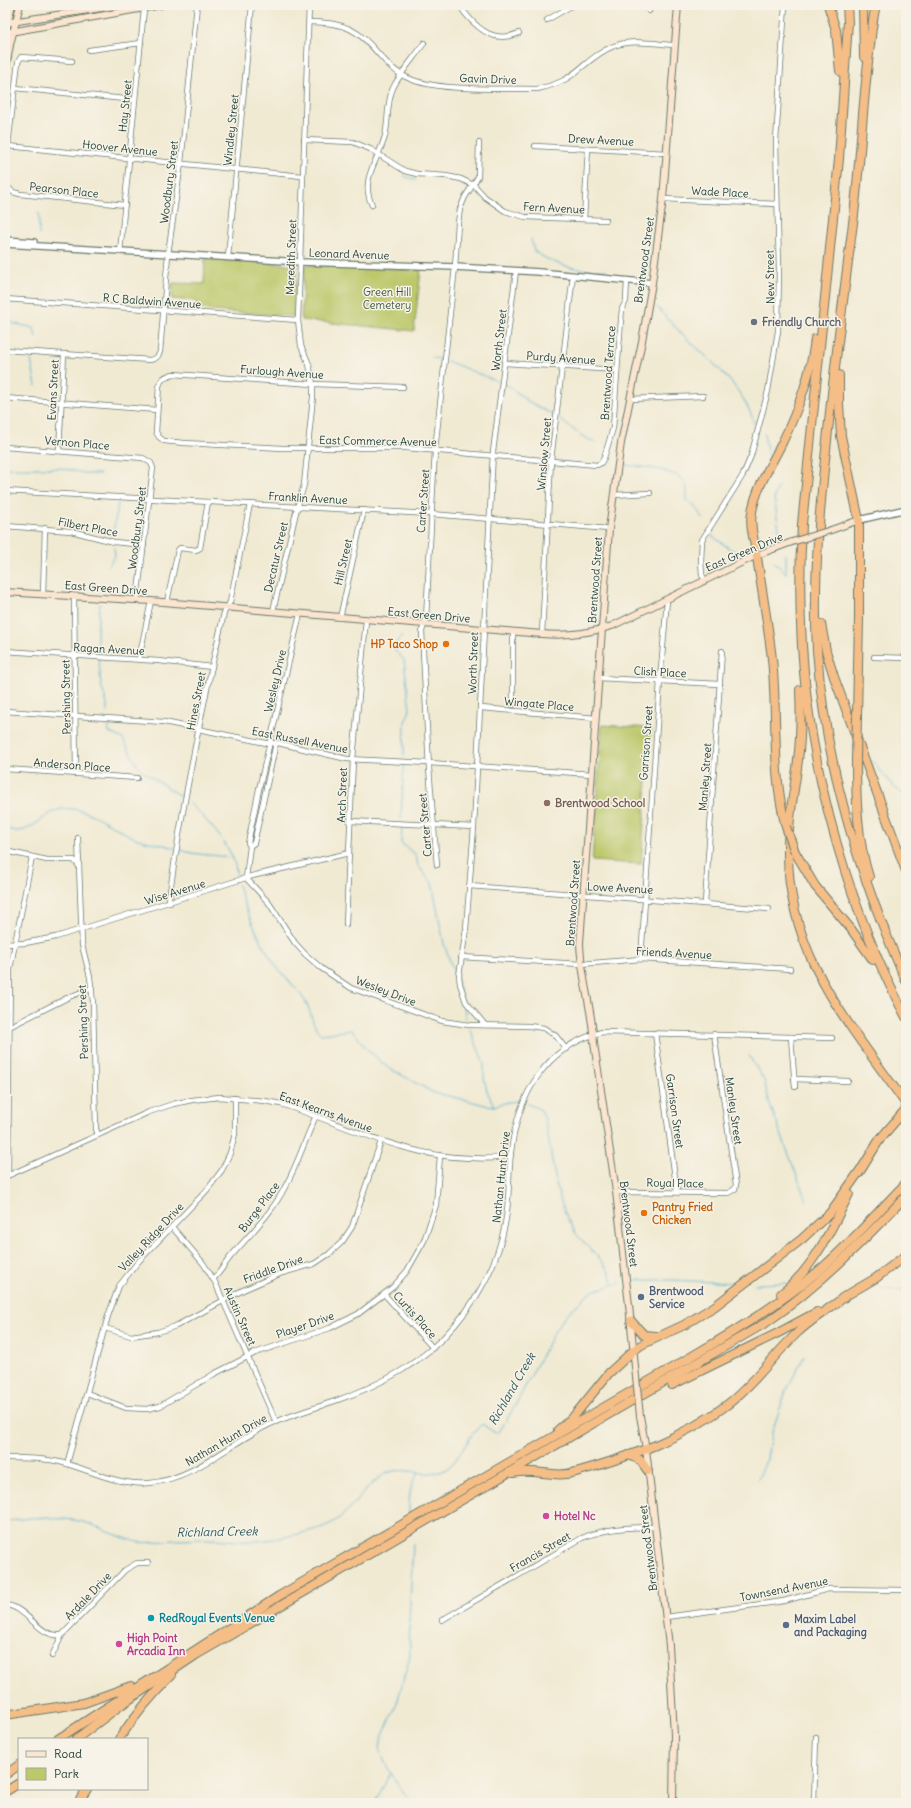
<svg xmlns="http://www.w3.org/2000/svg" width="911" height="1808" font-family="Delius,sans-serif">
<rect width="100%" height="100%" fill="#f7f3e8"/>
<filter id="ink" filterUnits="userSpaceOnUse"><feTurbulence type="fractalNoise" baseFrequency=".025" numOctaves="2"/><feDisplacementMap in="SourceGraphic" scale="8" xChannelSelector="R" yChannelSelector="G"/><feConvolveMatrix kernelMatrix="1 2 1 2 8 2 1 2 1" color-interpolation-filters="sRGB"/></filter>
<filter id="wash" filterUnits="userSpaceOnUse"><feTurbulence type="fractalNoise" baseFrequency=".012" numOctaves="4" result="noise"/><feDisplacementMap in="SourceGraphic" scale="16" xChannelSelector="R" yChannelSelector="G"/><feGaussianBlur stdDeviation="0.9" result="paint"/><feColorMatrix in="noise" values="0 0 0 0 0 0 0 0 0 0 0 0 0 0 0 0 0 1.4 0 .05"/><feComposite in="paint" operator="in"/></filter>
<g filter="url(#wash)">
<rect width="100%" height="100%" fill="#f1ead3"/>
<g fill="#bcc86a" stroke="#6e824f">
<path d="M205,259L297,265L294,316L212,311L196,307V301L172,299L173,283L204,284Z"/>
<path d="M306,265L421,270L414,331L301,320L304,266Z"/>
<path d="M602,725L651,728L641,864L592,861Z"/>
</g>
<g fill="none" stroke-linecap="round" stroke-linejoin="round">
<g stroke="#54aed1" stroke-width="1">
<path d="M404,176L416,180"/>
<path d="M39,235V213"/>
<path d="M531,239L534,251C555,266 580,271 606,270"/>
<path d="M656,306C664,315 673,325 681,333C709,360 743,385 754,423"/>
<path d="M5,315L12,323L34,328L36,338"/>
<path d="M432,358L441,359"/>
<path d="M31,360L36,386"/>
<path d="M447,361L499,382"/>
<path d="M506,384L528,401L553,415"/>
<path d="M5,406L6,404"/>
<path d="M559,419L582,436L596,443"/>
<path d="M764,434L768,456"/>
<path d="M626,465C642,467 670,469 682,479C688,484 687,493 687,500L694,505L703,519"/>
<path d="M5,468H60L89,474H100"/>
<path d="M778,487L774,497L780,536"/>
<path d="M113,534L118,503"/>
<path d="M711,535L733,551L741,552"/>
<path d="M786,554V573"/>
<path d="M773,561L786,573"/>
<path d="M108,566L115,556L114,548"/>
<path d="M402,636L397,641L395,651L404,660L410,710L405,722L404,756"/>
<path d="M98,654L97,631L100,604"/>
<path d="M99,659L101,685L107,704V713"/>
<path d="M108,720L109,732L123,739L137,765L143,771L183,798"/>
<path d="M872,761L894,787L906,796"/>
<path d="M189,803C205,818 223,837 233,858C235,863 236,871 237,876"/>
<path d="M401,819L404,765"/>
<path d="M5,827C27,842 42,812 62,809C88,806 111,827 133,837C146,843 161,843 174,848"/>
<path d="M402,827L401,843L416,855L418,866L432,883L444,944L458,984"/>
<path d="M180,850C197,856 214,854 232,858"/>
<path d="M238,885C246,912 259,940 274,963C283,977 297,987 305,1001C312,1012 311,1025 321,1034L352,1030L366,1048L387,1067L434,1093L458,1098L485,1105L494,1106L508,1102L519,1101"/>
<path d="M459,987L466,1018"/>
<path d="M470,1029L484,1063V1078L487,1091L494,1106"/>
<path d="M749,1056L764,1080L770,1105L806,1200"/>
<path d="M526,1103L541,1110L544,1117C553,1153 553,1196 573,1229C582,1244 599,1254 607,1269C610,1273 611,1278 613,1283"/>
<path d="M637,1280H672L736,1283"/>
<path d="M755,1284L787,1283"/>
<path d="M880,1289L906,1290"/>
<path d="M758,1479L767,1459L771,1435L786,1391L804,1357"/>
<path d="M409,1514C409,1500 409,1485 418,1473"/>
<path d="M5,1521C14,1521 20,1519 29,1518C39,1517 64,1519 74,1520C95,1523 114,1536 134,1541C148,1545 163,1540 176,1540C187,1540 199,1539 209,1539C224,1539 240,1542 255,1541C276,1540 300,1534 320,1528C353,1518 365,1480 390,1472C408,1466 433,1481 449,1467C462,1455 468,1436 482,1424L495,1433L499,1432L515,1406L555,1330L566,1315L592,1291L620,1283"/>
<path d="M413,1544L409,1622L410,1656L397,1703L381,1740L380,1751L385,1763L404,1794L414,1803"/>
<path d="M374,1803L391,1774"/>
</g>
</g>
</g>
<g filter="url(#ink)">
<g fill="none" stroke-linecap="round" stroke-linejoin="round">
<defs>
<g id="minor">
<path d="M460,5C463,12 468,17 473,22C487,36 501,41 519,33"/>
<path d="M649,11V5"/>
<path d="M547,20L573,5"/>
<path d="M309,22C323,22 337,23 350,29C373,40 384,68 408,78C438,92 502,88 537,89C547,87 557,84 566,79C582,69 595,53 614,46C632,39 656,44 674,45"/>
<path d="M89,50L141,43"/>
<path d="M15,88L135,100"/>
<path d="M304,140L353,142L370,149L405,171L417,174L446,176L461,179L475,186L485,197L505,211L525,217L606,220"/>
<path d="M8,146L302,176"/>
<path d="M535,146L667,153"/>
<path d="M5,170L18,62L21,57L72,61"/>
<path d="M5,185L13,192L20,194L125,205"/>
<path d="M663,199L777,204"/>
<path d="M372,205C359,179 379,160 385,136C389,120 386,104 393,88C400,73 415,57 424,43"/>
<path d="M584,219L588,149"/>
<path d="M120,252L144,9"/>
<path d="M228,257L252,5"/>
<path d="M5,299L298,320"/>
<path d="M5,350L150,360C156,359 158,357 160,352L168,254L181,163L197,5"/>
<path d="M505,363L617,370"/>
<path d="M403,387L313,384L173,374C166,376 161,378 159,386L156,432L159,437L164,441L184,443L283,448H406L597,465L601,463L604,458L613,428L621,320L622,309L626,301L627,280"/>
<path d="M5,398L157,410"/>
<path d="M630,399L703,396"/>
<path d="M5,447L143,458L151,463L153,468L137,600"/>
<path d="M59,451L64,354"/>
<path d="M5,491L431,514L609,529"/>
<path d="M613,495L650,493"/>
<path d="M5,526L71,531L114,542L144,545"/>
<path d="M705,580L702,575L701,561L702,540L743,475L751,456L768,391L778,331L779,269L776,141L785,5"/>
<path d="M43,594L45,528"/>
<path d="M74,596L76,774"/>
<path d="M167,602L178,550L180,548L196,550L200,548L208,502"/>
<path d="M273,611L297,508L304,485L313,397V384L309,364L301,346L298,320L309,5"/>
<path d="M340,618L364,510"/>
<path d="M542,634L551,460L573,275"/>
<path d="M5,651L159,661L212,667"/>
<path d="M874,657L906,658"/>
<path d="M139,659L151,601"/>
<path d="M598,678L720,684"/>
<path d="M513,705V632"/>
<path d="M481,708L596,718"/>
<path d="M5,711L164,722L266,743H278L347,759L429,763L592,774"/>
<path d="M276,743L254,843L250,846L248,843L259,789L300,614"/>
<path d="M5,769L137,778"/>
<path d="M350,821L474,827"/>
<path d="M78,838L82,945L90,977L93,1002L96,1129L98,1135"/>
<path d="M250,846L246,878L269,903L295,943L305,954L321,968L351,988L442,1021L469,1025L529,1026L544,1028L556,1036L566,1049"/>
<path d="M5,851L47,860H74L79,866"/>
<path d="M437,865L429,768L422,631L426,619L435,450L455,267L458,223L460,209L465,197L478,177L479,143"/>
<path d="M469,886L769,909"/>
<path d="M170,903L169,898C183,802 202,707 224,613L230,602L250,504"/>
<path d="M705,903L722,651"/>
<path d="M346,924L353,759L366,620"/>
<path d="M5,944L25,943L56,937L252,876L349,853"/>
<path d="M461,957L581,964L641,959L790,969"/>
<path d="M641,959L660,681L667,600"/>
<path d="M485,1025L466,1002L460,984L459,976L466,929L474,827L493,452L516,271"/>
<path d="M5,1029L69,997L92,988"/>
<path d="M655,1033L677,1192"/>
<path d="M791,1037L795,1087"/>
<path d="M794,1079L848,1081"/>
<path d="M8,1175L10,969L32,857"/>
<path d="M5,1177L149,1112L173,1104L192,1100L220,1097L265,1101L281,1104C344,1124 404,1157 471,1158C485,1159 498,1159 511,1155"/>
<path d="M616,1192L728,1193L735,1189L736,1185L714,1034"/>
<path d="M172,1227L203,1263L215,1282L276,1422"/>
<path d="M213,1279C221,1272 225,1263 232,1255C251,1233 272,1213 285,1187C298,1164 305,1139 316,1116"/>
<path d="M384,1294L433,1348"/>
<path d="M105,1328L131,1336L158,1332L176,1326L243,1290L282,1273L314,1264L329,1254L342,1242L352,1227L381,1141"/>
<path d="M87,1393L126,1408L147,1409L160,1406L214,1374L255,1353L330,1328L358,1314L393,1287L407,1271L424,1241L436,1205L440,1156"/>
<path d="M5,1458C25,1458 45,1458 64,1463C92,1471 120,1486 150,1483C198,1478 232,1440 275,1422C294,1414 315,1408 335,1401C381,1385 423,1363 455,1325C480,1296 498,1261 505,1224C510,1200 508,1176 511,1152C518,1096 544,1047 602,1032L832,1038"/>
<path d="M67,1464L108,1316L119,1286L138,1262L207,1190L222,1170L230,1153L235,1134V1098"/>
<path d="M5,1605C27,1606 39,1639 62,1635"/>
<path d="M666,1617L784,1601L828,1589L906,1590"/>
<path d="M442,1620L582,1538C606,1528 630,1527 655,1527"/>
<path d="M52,1656L62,1635L125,1570L137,1563H148"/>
<path d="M814,1803L816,1737"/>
</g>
<g id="tertiary">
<path d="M5,240L34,242"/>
<path d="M5,244L301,262L455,267L539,272L652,283"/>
<path d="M859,520L906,509"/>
</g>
<g id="secondary">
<path d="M5,23L121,5"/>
<path d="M5,33L161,5"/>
<path d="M5,33L12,5"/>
<path d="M5,74L10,45L20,5"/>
<path d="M831,530L859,520"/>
<path d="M5,592L151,601L542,634C565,636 590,633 612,626L757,555L792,542"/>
<path d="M636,1377L629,1305L616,1192L594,1043C592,1009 581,977 580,943L609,529L621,443L642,341L652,283L663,199L678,5"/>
<path d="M640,1416L646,1449L669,1646L674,1735L673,1803"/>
</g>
<g id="motorway">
<path d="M828,5L836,30L840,71"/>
<path d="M847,5L848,22L839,159L802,524C795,649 808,755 846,874C862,923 881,971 906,1017"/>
<path d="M863,5L864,57"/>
<path d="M876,5C872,21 871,38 869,54C862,110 860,167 853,223C844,292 835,362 828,431C820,504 813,577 817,650C825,766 859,875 906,981"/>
<path d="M839,375V404L841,436L859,520V618L857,716"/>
<path d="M821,624L826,651L834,677L906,871"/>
<path d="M800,690C801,713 801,737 798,760C795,789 788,818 788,847C786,954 848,1022 906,1104"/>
<path d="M856,760C856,799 857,839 869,877"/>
<path d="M786,827C771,771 778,716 772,659C768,625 762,591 757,557C755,542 749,527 752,512C756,488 771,465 782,443C798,410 811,375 815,339"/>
<path d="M795,852L815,886L851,929L873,960"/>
<path d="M859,1173L880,1139L906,1109"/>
<path d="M781,1294C813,1269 831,1230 849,1194"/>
<path d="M842,1298L876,1278L906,1255"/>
<path d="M631,1321L644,1335L656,1336"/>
<path d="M672,1385L778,1333L817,1312"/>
<path d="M558,1430L574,1416L609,1373L633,1351L641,1345L684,1325L715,1306L802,1239L830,1213L861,1169"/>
<path d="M629,1455L640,1460L648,1471"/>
<path d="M513,1473C535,1468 555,1479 576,1472C629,1457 684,1438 728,1404C754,1384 773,1356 797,1333C812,1319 830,1308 846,1296"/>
<path d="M5,1715L84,1703L131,1686"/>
<path d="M58,1739L279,1596L694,1355C732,1333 769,1310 804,1283C841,1254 873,1217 906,1183"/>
<path d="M76,1739L121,1705L196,1655L767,1322C819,1286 862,1242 906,1196"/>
<path d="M119,1739C135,1715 152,1695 172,1675"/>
<path d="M5,1775L19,1765"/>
<path d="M5,1792L19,1783"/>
<path d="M78,1803L87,1789"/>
</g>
</defs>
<use href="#minor" stroke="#687a6c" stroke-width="6"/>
<use href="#tertiary" stroke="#687a6c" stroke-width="8"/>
<use href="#secondary" stroke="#687a6c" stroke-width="8"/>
<use href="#motorway" stroke="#687a6c" stroke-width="10"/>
<use href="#minor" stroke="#fff" stroke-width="4.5"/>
<use href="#tertiary" stroke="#fff" stroke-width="5.5"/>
<use href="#secondary" stroke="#fbe5cf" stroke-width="6"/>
<use href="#motorway" stroke="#f6be87" stroke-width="8"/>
<defs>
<g id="secondary-bridge">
<path d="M792,542L831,530"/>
<path d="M636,1377L640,1416"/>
</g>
<g id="motorway-bridge">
<path d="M856,760L857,716"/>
<path d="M786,827L795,852"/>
</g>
</defs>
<use href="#secondary-bridge" stroke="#687a6c" stroke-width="8" stroke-linecap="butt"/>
<use href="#motorway-bridge" stroke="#687a6c" stroke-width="10" stroke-linecap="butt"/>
<use href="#secondary-bridge" stroke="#fbe5cf" stroke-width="6"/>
<use href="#motorway-bridge" stroke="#f6be87" stroke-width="8"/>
</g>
</g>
<circle fill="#6b7280" stroke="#f7f3e8" stroke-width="1.5" cx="754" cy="322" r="4"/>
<g fill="#e8710a" stroke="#f7f3e8" stroke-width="1.5">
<circle cx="446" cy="644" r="4"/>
<circle cx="644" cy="1213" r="4"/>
</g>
<circle fill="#8d6e63" stroke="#f7f3e8" stroke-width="1.5" cx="547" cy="803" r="4"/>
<g fill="#5c6f8a" stroke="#f7f3e8" stroke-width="1.5">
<circle cx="641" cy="1297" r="4"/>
<circle cx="786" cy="1625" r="4"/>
</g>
<g fill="#d1479c" stroke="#f7f3e8" stroke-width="1.5">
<circle cx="546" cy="1516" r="4"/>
<circle cx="119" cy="1644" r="4"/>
</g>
<circle fill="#0f9aa8" stroke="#f7f3e8" stroke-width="1.5" cx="151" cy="1618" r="4"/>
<g text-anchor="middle" stroke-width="3" stroke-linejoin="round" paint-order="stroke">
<g font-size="11" fill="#1f3d34" stroke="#f7f3e8">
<text transform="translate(488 79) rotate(2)" y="4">Gavin Drive</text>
<text transform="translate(125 106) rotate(-84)" y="4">Hay Street</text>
<text transform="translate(231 130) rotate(-84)" y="4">Windley Street</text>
<text transform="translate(601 140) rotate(3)" y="4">Drew Avenue</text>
<text transform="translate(120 148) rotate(6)" y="4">Hoover Avenue</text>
<text transform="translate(169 182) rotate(-83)" y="4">Woodbury Street</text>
<text transform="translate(64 190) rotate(6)" y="4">Pearson Place</text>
<text transform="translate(720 192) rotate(3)" y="4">Wade Place</text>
<text transform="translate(554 208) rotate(3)" y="4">Fern Avenue</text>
<text transform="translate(349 254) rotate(2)" y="4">Leonard Avenue</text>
<text transform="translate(291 257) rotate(-88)" y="4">Meredith Street</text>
<text transform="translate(644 260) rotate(-82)" y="4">Brentwood Street</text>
<text transform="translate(770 277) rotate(-91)" y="4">New Street</text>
<text transform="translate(152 301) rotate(4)" y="4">R C Baldwin Avenue</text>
<text transform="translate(499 340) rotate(-83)" y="4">Worth Street</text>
<text transform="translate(561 358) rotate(4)" y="4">Purdy Avenue</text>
<text transform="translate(282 372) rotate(4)" y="4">Furlough Avenue</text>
<text transform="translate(608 373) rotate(-86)" y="4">Brentwood Terrace</text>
<text transform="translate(53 390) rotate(-87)" y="4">Evans Street</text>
<text transform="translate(378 441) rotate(1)" y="4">East Commerce Avenue</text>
<text transform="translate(77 443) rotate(5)" y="4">Vernon Place</text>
<text transform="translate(544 454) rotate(-85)" y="4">Winslow Street</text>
<text transform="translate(308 498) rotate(3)" y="4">Franklin Avenue</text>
<text transform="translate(423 501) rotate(-86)" y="4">Carter Street</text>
<text transform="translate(88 527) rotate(11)" y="4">Filbert Place</text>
<text transform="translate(137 528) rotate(-83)" y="4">Woodbury Street</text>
<text transform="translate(744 552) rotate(-23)" y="4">East Green Drive</text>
<text transform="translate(276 557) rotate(-77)" y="4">Decatur Street</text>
<text transform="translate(343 562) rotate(-77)" y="4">Hill Street</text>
<text transform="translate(595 580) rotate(-86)" y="4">Brentwood Street</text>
<text transform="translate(106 588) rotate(4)" y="4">East Green Drive</text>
<text transform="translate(429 615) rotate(5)" y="4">East Green Drive</text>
<text transform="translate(109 649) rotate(3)" y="4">Ragan Avenue</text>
<text transform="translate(473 663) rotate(-88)" y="4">Worth Street</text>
<text transform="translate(660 672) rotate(3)" y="4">Clish Place</text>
<text transform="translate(275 681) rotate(-77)" y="4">Wesley Drive</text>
<text transform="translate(66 697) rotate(-91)" y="4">Pershing Street</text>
<text transform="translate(196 701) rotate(-79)" y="4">Hines Street</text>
<text transform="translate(539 704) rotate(5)" y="4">Wingate Place</text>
<text transform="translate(300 740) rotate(11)" y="4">East Russell Avenue</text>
<text transform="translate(646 743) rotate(-86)" y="4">Garrison Street</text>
<text transform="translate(72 765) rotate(4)" y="4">Anderson Place</text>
<text transform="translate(705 777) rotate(-86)" y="4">Manley Street</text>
<text transform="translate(342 795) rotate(-88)" y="4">Arch Street</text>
<text transform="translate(425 825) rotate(-95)" y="4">Carter Street</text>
<text transform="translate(620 888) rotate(3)" y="4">Lowe Avenue</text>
<text transform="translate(175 892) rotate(-17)" y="4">Wise Avenue</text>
<text transform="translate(573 903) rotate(-86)" y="4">Brentwood Street</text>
<text transform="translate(674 953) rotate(3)" y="4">Friends Avenue</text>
<text transform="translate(386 991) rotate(21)" y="4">Wesley Drive</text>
<text transform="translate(83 1022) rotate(-92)" y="4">Pershing Street</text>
<text transform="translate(675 1111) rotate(82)" y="4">Garrison Street</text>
<text transform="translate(734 1111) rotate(82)" y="4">Manley Street</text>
<text transform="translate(326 1112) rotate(20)" y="4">East Kearns Avenue</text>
<text transform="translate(501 1177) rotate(-84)" y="4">Nathan Hunt Drive</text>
<text transform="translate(675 1183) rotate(1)" y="4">Royal Place</text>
<text transform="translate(259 1207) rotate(-53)" y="4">Burge Place</text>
<text transform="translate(629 1224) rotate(83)" y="4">Brentwood Street</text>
<text transform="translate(151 1237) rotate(-47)" y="4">Valley Ridge Drive</text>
<text transform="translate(273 1269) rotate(-20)" y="4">Friddle Drive</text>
<text transform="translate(415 1315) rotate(48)" y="4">Curtis Place</text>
<text transform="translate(240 1316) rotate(66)" y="4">Austin Street</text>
<text transform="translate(305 1325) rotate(-19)" y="4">Player Drive</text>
<text transform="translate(226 1440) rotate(-30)" y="4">Nathan Hunt Drive</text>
<text transform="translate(648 1548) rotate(-97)" y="4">Brentwood Street</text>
<text transform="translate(540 1552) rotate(-30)" y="4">Francis Street</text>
<text transform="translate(784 1589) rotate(-11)" y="4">Townsend Avenue</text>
<text transform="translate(88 1596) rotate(-46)" y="4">Ardale Drive</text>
</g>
<g font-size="11" fill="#3e593f" stroke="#f7f3e8">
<text x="387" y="296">Green Hill<tspan x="387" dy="13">Cemetery</tspan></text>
</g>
<g font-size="11" font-weight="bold" fill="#5b616d" stroke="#f7f3e8" text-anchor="start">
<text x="762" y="326">Friendly Church</text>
</g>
<g font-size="11" font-weight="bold" fill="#c56008" stroke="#f7f3e8" text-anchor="end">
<text x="438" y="648">HP Taco Shop</text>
<text x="652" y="1211" text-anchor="start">Pantry Fried<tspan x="652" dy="13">Chicken</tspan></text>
</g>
<g font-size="11" font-weight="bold" fill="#785e54" stroke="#f7f3e8" text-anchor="start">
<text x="555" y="807">Brentwood School</text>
</g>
<g font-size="11" font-weight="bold" fill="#4e5e75" stroke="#f7f3e8" text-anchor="start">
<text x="649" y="1295">Brentwood<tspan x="649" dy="13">Service</tspan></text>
<text x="794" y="1623">Maxim Label<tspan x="794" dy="13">and Packaging</tspan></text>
</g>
<g font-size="11" font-weight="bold" fill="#b23c85" stroke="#f7f3e8" text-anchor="start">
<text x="554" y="1520">Hotel Nc</text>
<text x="127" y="1642">High Point<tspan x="127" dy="13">Arcadia Inn</tspan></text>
</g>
<g font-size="11" font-weight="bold" fill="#0d838f" stroke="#f7f3e8" text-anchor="start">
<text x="159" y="1622">RedRoyal Events Venue</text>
</g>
<g font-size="12" font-style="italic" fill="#2c595b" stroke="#f7f3e8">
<text transform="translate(512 1389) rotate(-60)" y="4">Richland Creek</text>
<text transform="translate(217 1532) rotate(-1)" y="4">Richland Creek</text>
</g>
</g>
<rect width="911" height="1808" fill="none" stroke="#f7f3e8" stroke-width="20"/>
<rect x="18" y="1738" width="130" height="52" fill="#f7f3e8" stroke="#a1aaa0"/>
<rect x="26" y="1751" width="20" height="6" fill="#fbe5cf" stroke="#a1aaa0"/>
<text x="54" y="1758" font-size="12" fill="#1f3d34">Road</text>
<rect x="26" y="1768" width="20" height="12" fill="#bcc86a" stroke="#a1aaa0"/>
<text x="54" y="1778" font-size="12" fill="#1f3d34">Park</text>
</svg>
